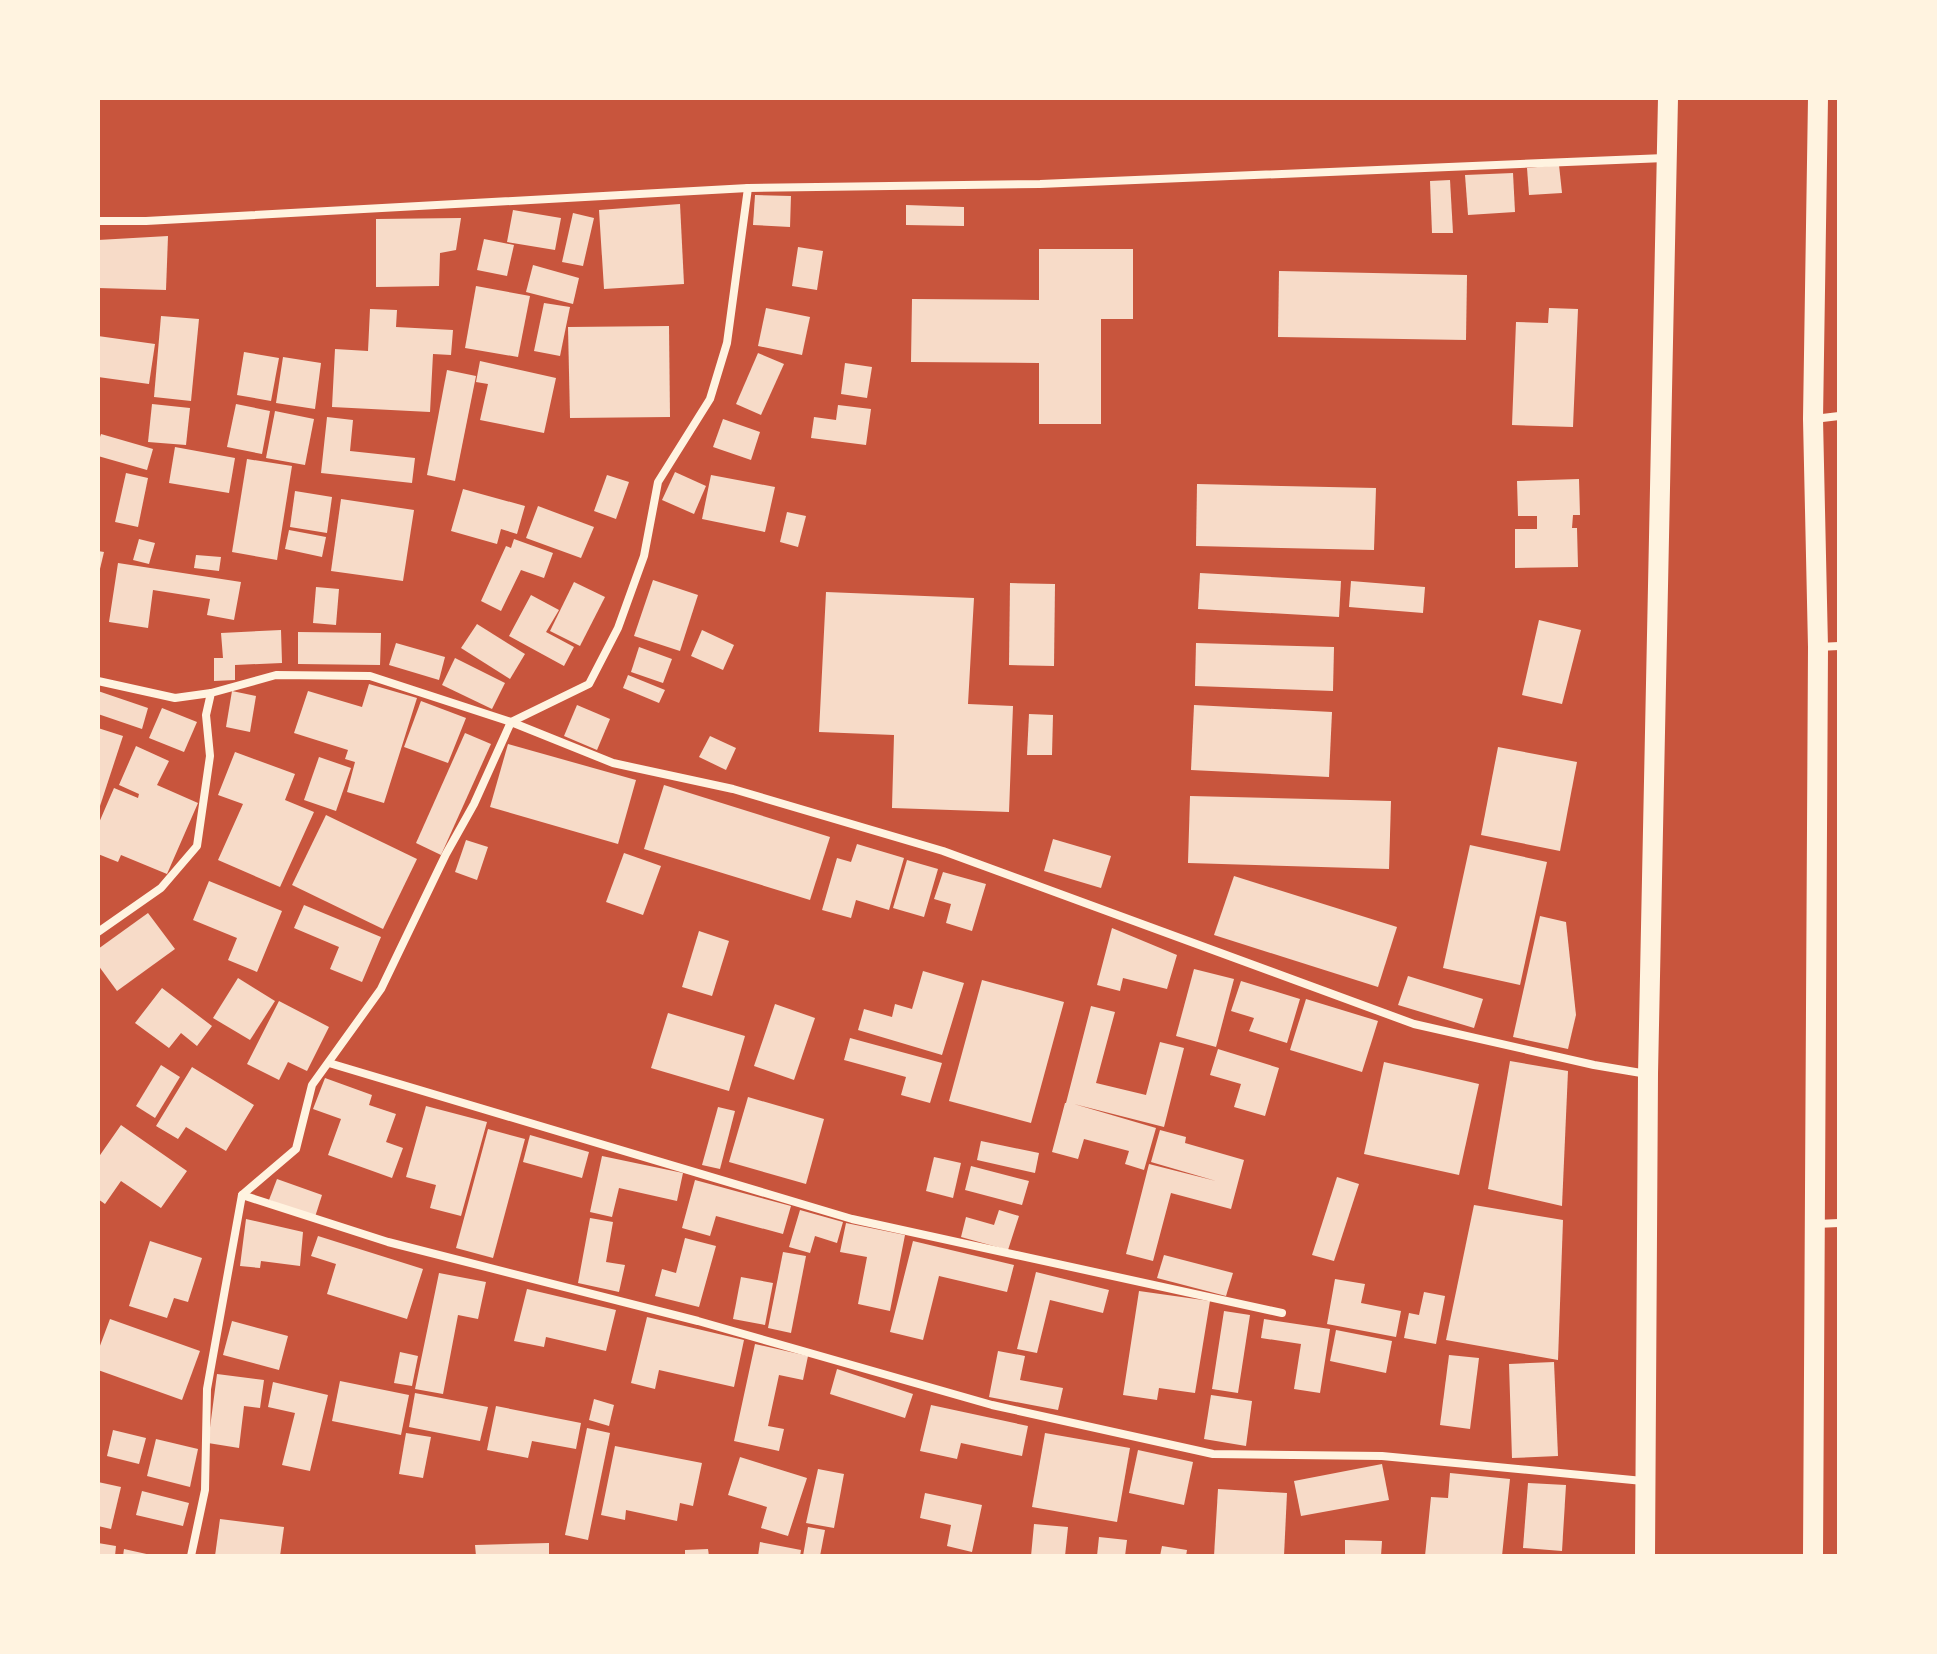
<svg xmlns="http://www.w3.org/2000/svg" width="1937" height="1654" font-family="'Times New Roman',serif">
<rect width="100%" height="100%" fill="#c8553d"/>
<g fill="#f7dbc8">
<path d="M1559,165L1562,193L1529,195L1527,168Z"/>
<path d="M1513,173L1515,212L1468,215L1465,175Z"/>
<path d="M1450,180L1453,233H1432L1430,181Z"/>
<path d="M755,195L791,196L790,227L753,225Z"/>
<path d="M680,204L684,284L604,289L599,210Z"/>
<path d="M906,205L964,207V226L906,225Z"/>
<path d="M513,210L561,218L555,250L507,242Z"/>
<path d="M573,213L594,218L583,266L562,262Z"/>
<path d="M461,218L456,250L440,253L439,286L376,287V219Z"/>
<path d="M168,236L166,290L98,288V240Z"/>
<path d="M484,239L514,245L507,276L477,270Z"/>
<path d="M798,247L823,251L817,290L792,286Z"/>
<path d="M1039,249H1133V319H1101V424H1039V363L911,362L912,299L1039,300Z"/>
<path d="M533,265L579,278L573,304L526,292Z"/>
<path d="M1279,271L1467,275L1466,340L1278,337Z"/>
<path d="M476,286L530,296L518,357L465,348Z"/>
<path d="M544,303L570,307L560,356L534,351Z"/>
<path d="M766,308L810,317L802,355L758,346Z"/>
<path d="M1549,308L1578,309L1573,427L1512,425L1516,322L1548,323Z"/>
<path d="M370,309L397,310L396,327L453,330L451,355L433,354L430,412L332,407L335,349L368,351Z"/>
<path d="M161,316L199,319L191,401L154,397Z"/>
<path d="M669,326L670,417L570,418L568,327Z"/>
<path d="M98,336L155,344L149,384L98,377Z"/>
<path d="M244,352L279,358L271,401L237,395Z"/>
<path d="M758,353L784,364L761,415L736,404Z"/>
<path d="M283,357L321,363L315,409L276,403Z"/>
<path d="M480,361L556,378L544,433L480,420L488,384L476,382Z"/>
<path d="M845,363L872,367L867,398L841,394Z"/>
<path d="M447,370L476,376L455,481L427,475Z"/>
<path d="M152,404L190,408L186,445L148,442Z"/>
<path d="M236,404L270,411L262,454L227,447Z"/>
<path d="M838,405L871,409L866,445L811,438L814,417L836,420Z"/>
<path d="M275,411L314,419L305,465L266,458Z"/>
<path d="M327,417L353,420L350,451L415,458L412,483L321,473Z"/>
<path d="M723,419L760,432L751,460L713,447Z"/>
<path d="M101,434L153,449L147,470L98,456V443Z"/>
<path d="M175,447L235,458L229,493L169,483Z"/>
<path d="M247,459L292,466L277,560L232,552Z"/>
<path d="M675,472L706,486L694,514L662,500Z"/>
<path d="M126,473L148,478L138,527L115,522Z"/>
<path d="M607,475L629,482L616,519L594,511Z"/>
<path d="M711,475L775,487L765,532L702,519Z"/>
<path d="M1579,479L1580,515H1573L1572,528H1577L1578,567L1515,568V529H1537V516H1518L1517,481Z"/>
<path d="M1197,484L1376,488L1374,550L1196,546Z"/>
<path d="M463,489L525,506L517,534L501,529L497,544L451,531Z"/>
<path d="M295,491L332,497L327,533L290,527Z"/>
<path d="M341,499L414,510L403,581L331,571Z"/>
<path d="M538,506L594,527L581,558L526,538Z"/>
<path d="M787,512L806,516L798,547L780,542Z"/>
<path d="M289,530L326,537L322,557L285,549Z"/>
<path d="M139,539L155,543L149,564L133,560Z"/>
<path d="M514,539L553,553L544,578L521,570L501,611L481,601L506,546L511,548Z"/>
<path d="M98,551L104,552L99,573H98Z"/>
<path d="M196,555L221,557L219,571L194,568Z"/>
<path d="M118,563L241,582L234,620L207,615L210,599L153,590L148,628L109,622Z"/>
<path d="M1200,573L1341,581L1339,617L1198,609Z"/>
<path d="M653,580L698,595L680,651L634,636Z"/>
<path d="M1351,581L1425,587L1423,613L1349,607Z"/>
<path d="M574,582L605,597L580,646L550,631Z"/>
<path d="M1010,583L1055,584L1054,666L1009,665Z"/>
<path d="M316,587L339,589L336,625L313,623Z"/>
<path d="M826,592L974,598L968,704L1013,706L1009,812L892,808L894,735L819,732Z"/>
<path d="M531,595L559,610L546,632L574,647L564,666L509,636Z"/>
<path d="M1539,620L1581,630L1562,704L1522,695Z"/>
<path d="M477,624L525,654L510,679L461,648Z"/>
<path d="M281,630L282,663L235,665V680L214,681V658H223L221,633Z"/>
<path d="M702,630L734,645L723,670L691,656Z"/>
<path d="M298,632L381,633L380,665L298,664Z"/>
<path d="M396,643L445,657L439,680L389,665Z"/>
<path d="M1196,643L1334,647L1333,691L1195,686Z"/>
<path d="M639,647L672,659L663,683L631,672Z"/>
<path d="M455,658L505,683L492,709L442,685Z"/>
<path d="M628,675L665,690L659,703L623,688Z"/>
<path d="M369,684L417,698L384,803L347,792L355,762L345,759L348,750L294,733L308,691L362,707Z"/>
<path d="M98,691L148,708L142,729L98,714Z"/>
<path d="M232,691L256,696L250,732L226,727Z"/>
<path d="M421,701L466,718L448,763L404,747Z"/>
<path d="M577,705L610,719L597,750L564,736Z"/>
<path d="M1194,705L1332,712L1329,777L1191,770Z"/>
<path d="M162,708L197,722L184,752L149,738Z"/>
<path d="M1029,714L1053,715L1052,755H1027Z"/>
<path d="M98,728L123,736L99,809H98Z"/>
<path d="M465,733L491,744L441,855L416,843Z"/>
<path d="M710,736L736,748L726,770L699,757Z"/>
<path d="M508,744L636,780L618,844L490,807Z"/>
<path d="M136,746L169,761L157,785L198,803L167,874L121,855L118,862L98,854V825L114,788L138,798L139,794L119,785Z"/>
<path d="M1498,747L1577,762L1560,851L1481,835Z"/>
<path d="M235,752L295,774L285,800L314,812L280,887L218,860L243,804L218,795Z"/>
<path d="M319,757L351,768L336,811L304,800Z"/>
<path d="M664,785L830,837L810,900L644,849Z"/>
<path d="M1190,796L1391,801L1389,869L1188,863Z"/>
<path d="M326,815L417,859L383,929L292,885Z"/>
<path d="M1053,839L1111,856L1101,888L1044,871Z"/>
<path d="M466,840L488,847L477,880L455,872Z"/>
<path d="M857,844L904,858L889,910L856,900L851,918L822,910L837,858L851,862Z"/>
<path d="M1470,845L1547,862L1520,985L1443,968Z"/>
<path d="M624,853L661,866L643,915L606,902Z"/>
<path d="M907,860L938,869L924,917L893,908Z"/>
<path d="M943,872L986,884L972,931L946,923L951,904L934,899Z"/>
<path d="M1234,876L1397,927L1378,987L1214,935Z"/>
<path d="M209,881L282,911L257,972L228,960L237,938L193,920Z"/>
<path d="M304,905L381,937L362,982L330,969L339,947L294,928Z"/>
<path d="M148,913L175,949L117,991L98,965V949Z"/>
<path d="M1540,916L1566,922L1576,1015L1568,1049L1513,1037Z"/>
<path d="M1112,928L1177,955L1167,989L1123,978L1120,991L1097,985Z"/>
<path d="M699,931L729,941L712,996L682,987Z"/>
<path d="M1194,969L1234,979L1216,1047L1176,1036Z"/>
<path d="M923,971L964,983L942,1055L858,1030L864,1009L892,1017L895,1004L912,1009Z"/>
<path d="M1408,976L1483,999L1474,1028L1398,1005Z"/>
<path d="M238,978L275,1001L250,1040L213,1018Z"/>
<path d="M982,980L1064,1002L1031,1123L949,1101Z"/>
<path d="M1241,981L1300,999L1287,1043L1249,1031L1254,1018L1231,1011Z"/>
<path d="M162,988L212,1026L197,1046L181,1033L169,1048L135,1023Z"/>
<path d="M1306,999L1378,1021L1362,1072L1290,1050Z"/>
<path d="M279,1001L329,1027L307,1071L288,1062L279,1080L247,1064Z"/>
<path d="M775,1004L815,1018L794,1080L754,1066Z"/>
<path d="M1091,1006L1115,1012L1096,1083L1146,1095L1160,1042L1184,1048L1164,1127L1074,1104L1156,1128L1144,1170L1125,1164L1129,1151L1084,1139L1078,1159L1052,1152L1065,1103H1066Z"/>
<path d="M668,1013L745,1036L729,1091L651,1068Z"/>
<path d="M850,1038L942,1063L930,1103L901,1095L906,1077L844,1060Z"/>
<path d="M1218,1049L1279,1068L1265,1116L1234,1107L1241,1084L1210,1075Z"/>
<path d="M1510,1061L1568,1071L1562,1206L1488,1189Z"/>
<path d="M1384,1062L1479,1084L1459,1175L1364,1154Z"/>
<path d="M161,1065L180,1077L155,1118L136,1106Z"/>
<path d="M192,1067L254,1105L226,1151L186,1127L178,1139L156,1126Z"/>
<path d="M325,1078L372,1095L369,1105L396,1114L386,1142L403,1148L392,1178L328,1155L341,1119L313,1109Z"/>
<path d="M748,1097L824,1119L806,1184L729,1162Z"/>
<path d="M426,1106L487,1122L461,1216L430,1208L436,1185L406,1177Z"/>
<path d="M718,1107L735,1111L720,1169L702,1165Z"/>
<path d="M121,1125L187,1171L161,1208L121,1181L105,1204L98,1199V1158Z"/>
<path d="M488,1129L525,1139L493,1258L456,1248Z"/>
<path d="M1160,1130L1186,1137L1185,1143L1244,1160L1231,1209L1171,1193L1153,1261L1126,1254L1149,1164L1216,1181L1151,1162Z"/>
<path d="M530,1135L589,1152L582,1178L523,1162Z"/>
<path d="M981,1141L1039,1153L1035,1173L977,1160Z"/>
<path d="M602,1156L683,1173L677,1201L619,1188L612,1217L590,1212Z"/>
<path d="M934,1157L961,1163L953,1198L926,1191Z"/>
<path d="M971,1166L1029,1181L1022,1205L965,1190Z"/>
<path d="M1337,1177L1359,1184L1334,1261L1312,1255Z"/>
<path d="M277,1179L322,1195L315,1217L269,1200Z"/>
<path d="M695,1180L791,1206L783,1234L716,1216L710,1236L682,1228Z"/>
<path d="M1474,1205L1563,1220L1558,1360L1446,1340Z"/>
<path d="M800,1210L843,1222L837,1243L815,1236L810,1253L789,1247Z"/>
<path d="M999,1210L1019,1216L1008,1250L961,1237L966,1217L994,1225Z"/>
<path d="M590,1218L613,1222L606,1262L625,1265L619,1292L578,1283Z"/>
<path d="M246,1219L303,1232L300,1266L261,1261L260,1268L240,1266Z"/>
<path d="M846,1223L905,1235L890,1311L858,1304L867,1257L840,1252Z"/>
<path d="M318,1236L423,1269L407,1319L327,1294L336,1264L311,1256Z"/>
<path d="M685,1238L716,1246L699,1307L655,1296L662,1269L676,1273Z"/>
<path d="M150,1241L202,1258L188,1302L174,1298L167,1318L129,1306Z"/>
<path d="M913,1241L1014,1265L1007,1292L939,1276L923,1340L890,1332Z"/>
<path d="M783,1252L806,1256L791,1333L768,1328Z"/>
<path d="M1164,1255L1233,1273L1226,1296L1157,1278Z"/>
<path d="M1036,1272L1109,1290L1103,1313L1050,1300L1037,1353L1017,1349Z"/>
<path d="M439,1273L486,1282L478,1319L458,1315L443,1394L415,1389Z"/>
<path d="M741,1277L773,1283L765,1325L733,1319Z"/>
<path d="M1335,1279L1365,1284L1361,1303L1401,1311L1396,1337L1327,1324Z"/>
<path d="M527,1289L616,1310L606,1351L546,1337L544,1347L514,1341Z"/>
<path d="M1139,1291L1210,1301L1195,1393L1159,1388L1157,1400L1123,1395Z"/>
<path d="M1424,1292L1445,1296L1436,1344L1404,1338L1409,1313L1419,1315Z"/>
<path d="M1224,1311L1250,1315L1238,1393L1212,1389Z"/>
<path d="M647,1317L744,1340L734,1387L659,1370L655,1389L631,1383Z"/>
<path d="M110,1319L200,1351L182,1400L98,1370V1351Z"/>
<path d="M1264,1319L1330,1329L1320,1393L1294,1389L1301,1344L1261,1338Z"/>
<path d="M232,1321L288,1336L279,1370L223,1355Z"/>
<path d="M1336,1330L1392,1341L1386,1373L1330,1361Z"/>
<path d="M755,1344L808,1356L803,1380L779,1375L768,1426L784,1429L779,1451L734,1441Z"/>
<path d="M998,1351L1025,1356L1020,1380L1063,1388L1058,1410L989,1397Z"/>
<path d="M400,1352L418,1356L412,1386L394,1383Z"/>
<path d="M1449,1355L1479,1358L1470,1429L1440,1425Z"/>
<path d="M1554,1362L1558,1456L1512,1458L1509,1364Z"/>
<path d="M837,1369L913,1394L905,1418L830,1394Z"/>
<path d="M217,1374L264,1380L260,1408L244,1406L239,1448L208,1443Z"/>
<path d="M340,1381L409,1395L401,1435L332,1421Z"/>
<path d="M273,1382L328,1395L310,1471L282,1465L295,1413L268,1407Z"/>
<path d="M415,1393L488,1407L480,1441L409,1427Z"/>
<path d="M1211,1395L1252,1401L1246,1446L1204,1439Z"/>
<path d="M594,1399L614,1405L609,1426L589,1420Z"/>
<path d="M931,1405L1028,1426L1022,1456L961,1443L957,1459L920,1451Z"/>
<path d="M496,1406L581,1423L576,1449L532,1441L528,1458L487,1450Z"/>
<path d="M587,1428L610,1433L588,1540L565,1535Z"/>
<path d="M113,1430L146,1438L139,1464L107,1456Z"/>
<path d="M406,1433L431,1437L423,1478L399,1474Z"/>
<path d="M1045,1433L1130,1448L1117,1522L1032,1507Z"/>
<path d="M156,1439L198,1449L190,1487L147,1476Z"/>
<path d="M615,1446L702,1463L693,1506L680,1503L677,1521L626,1510L625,1520L601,1515Z"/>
<path d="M1138,1450L1193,1462L1184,1505L1129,1493Z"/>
<path d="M740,1457L807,1478L788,1536L761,1528L767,1507L728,1495Z"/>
<path d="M1382,1464L1389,1500L1301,1516L1294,1481Z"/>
<path d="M818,1469L844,1474L834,1528L806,1523Z"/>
<path d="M1450,1473L1510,1479L1502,1556H1425L1431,1497L1448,1498Z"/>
<path d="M98,1482L121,1487L111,1529L98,1526Z"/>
<path d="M1528,1483L1566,1485L1562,1551L1523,1548Z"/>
<path d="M1218,1489L1287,1493L1284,1556H1214Z"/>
<path d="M142,1491L189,1503L183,1526L136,1515Z"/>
<path d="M925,1493L982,1505L972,1552L947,1546L951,1525L920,1518Z"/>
<path d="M220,1519L284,1527L280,1556H215Z"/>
<path d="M1034,1524L1068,1527L1065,1556H1031Z"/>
<path d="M808,1527L825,1530L820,1556H803Z"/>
<path d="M1099,1537L1127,1540L1125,1556H1097Z"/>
<path d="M1345,1540L1382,1541L1381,1556H1345Z"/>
<path d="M760,1542L801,1550L800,1556H758Z"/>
<path d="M98,1543L116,1546L115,1556H98Z"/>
<path d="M549,1543V1556H476L475,1545Z"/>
<path d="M1162,1546L1187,1550L1186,1556H1160Z"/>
<path d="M124,1549L151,1555V1556H123Z"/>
<path d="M708,1549L709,1556H685V1550Z"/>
</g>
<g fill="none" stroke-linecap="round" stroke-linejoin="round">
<g stroke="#fff3e0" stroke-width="8">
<path d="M98,221H146L748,188L1040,184L1665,158"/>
<path d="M1814,419L1839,416"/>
<path d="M1818,647L1839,646"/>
<path d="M98,681L175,698L211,693"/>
<path d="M98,932L161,888L197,846L210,756L206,715L211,693L276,675L370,676L511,722L613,763L733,789L943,851L1414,1024L1594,1065L1647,1074"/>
<path d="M329,1063L852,1219L1282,1313"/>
<path d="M242,1195L388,1242L698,1321L992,1405L1213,1454L1382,1456L1643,1481"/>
<path d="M1816,1224L1839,1223"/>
<path d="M191,1556L205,1490L207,1389L242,1195L296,1149L312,1085L381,989L446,854L474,804L511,722L589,684L618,628L644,556L658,482L710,399L727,343L748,188"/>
</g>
<g stroke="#fff3e0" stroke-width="20">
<path d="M1645,1556L1648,1074L1668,98"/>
<path d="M1813,1556L1818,647L1813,419L1818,98"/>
</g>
</g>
<rect width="1937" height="1654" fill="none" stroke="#fff3e0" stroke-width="200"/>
</svg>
